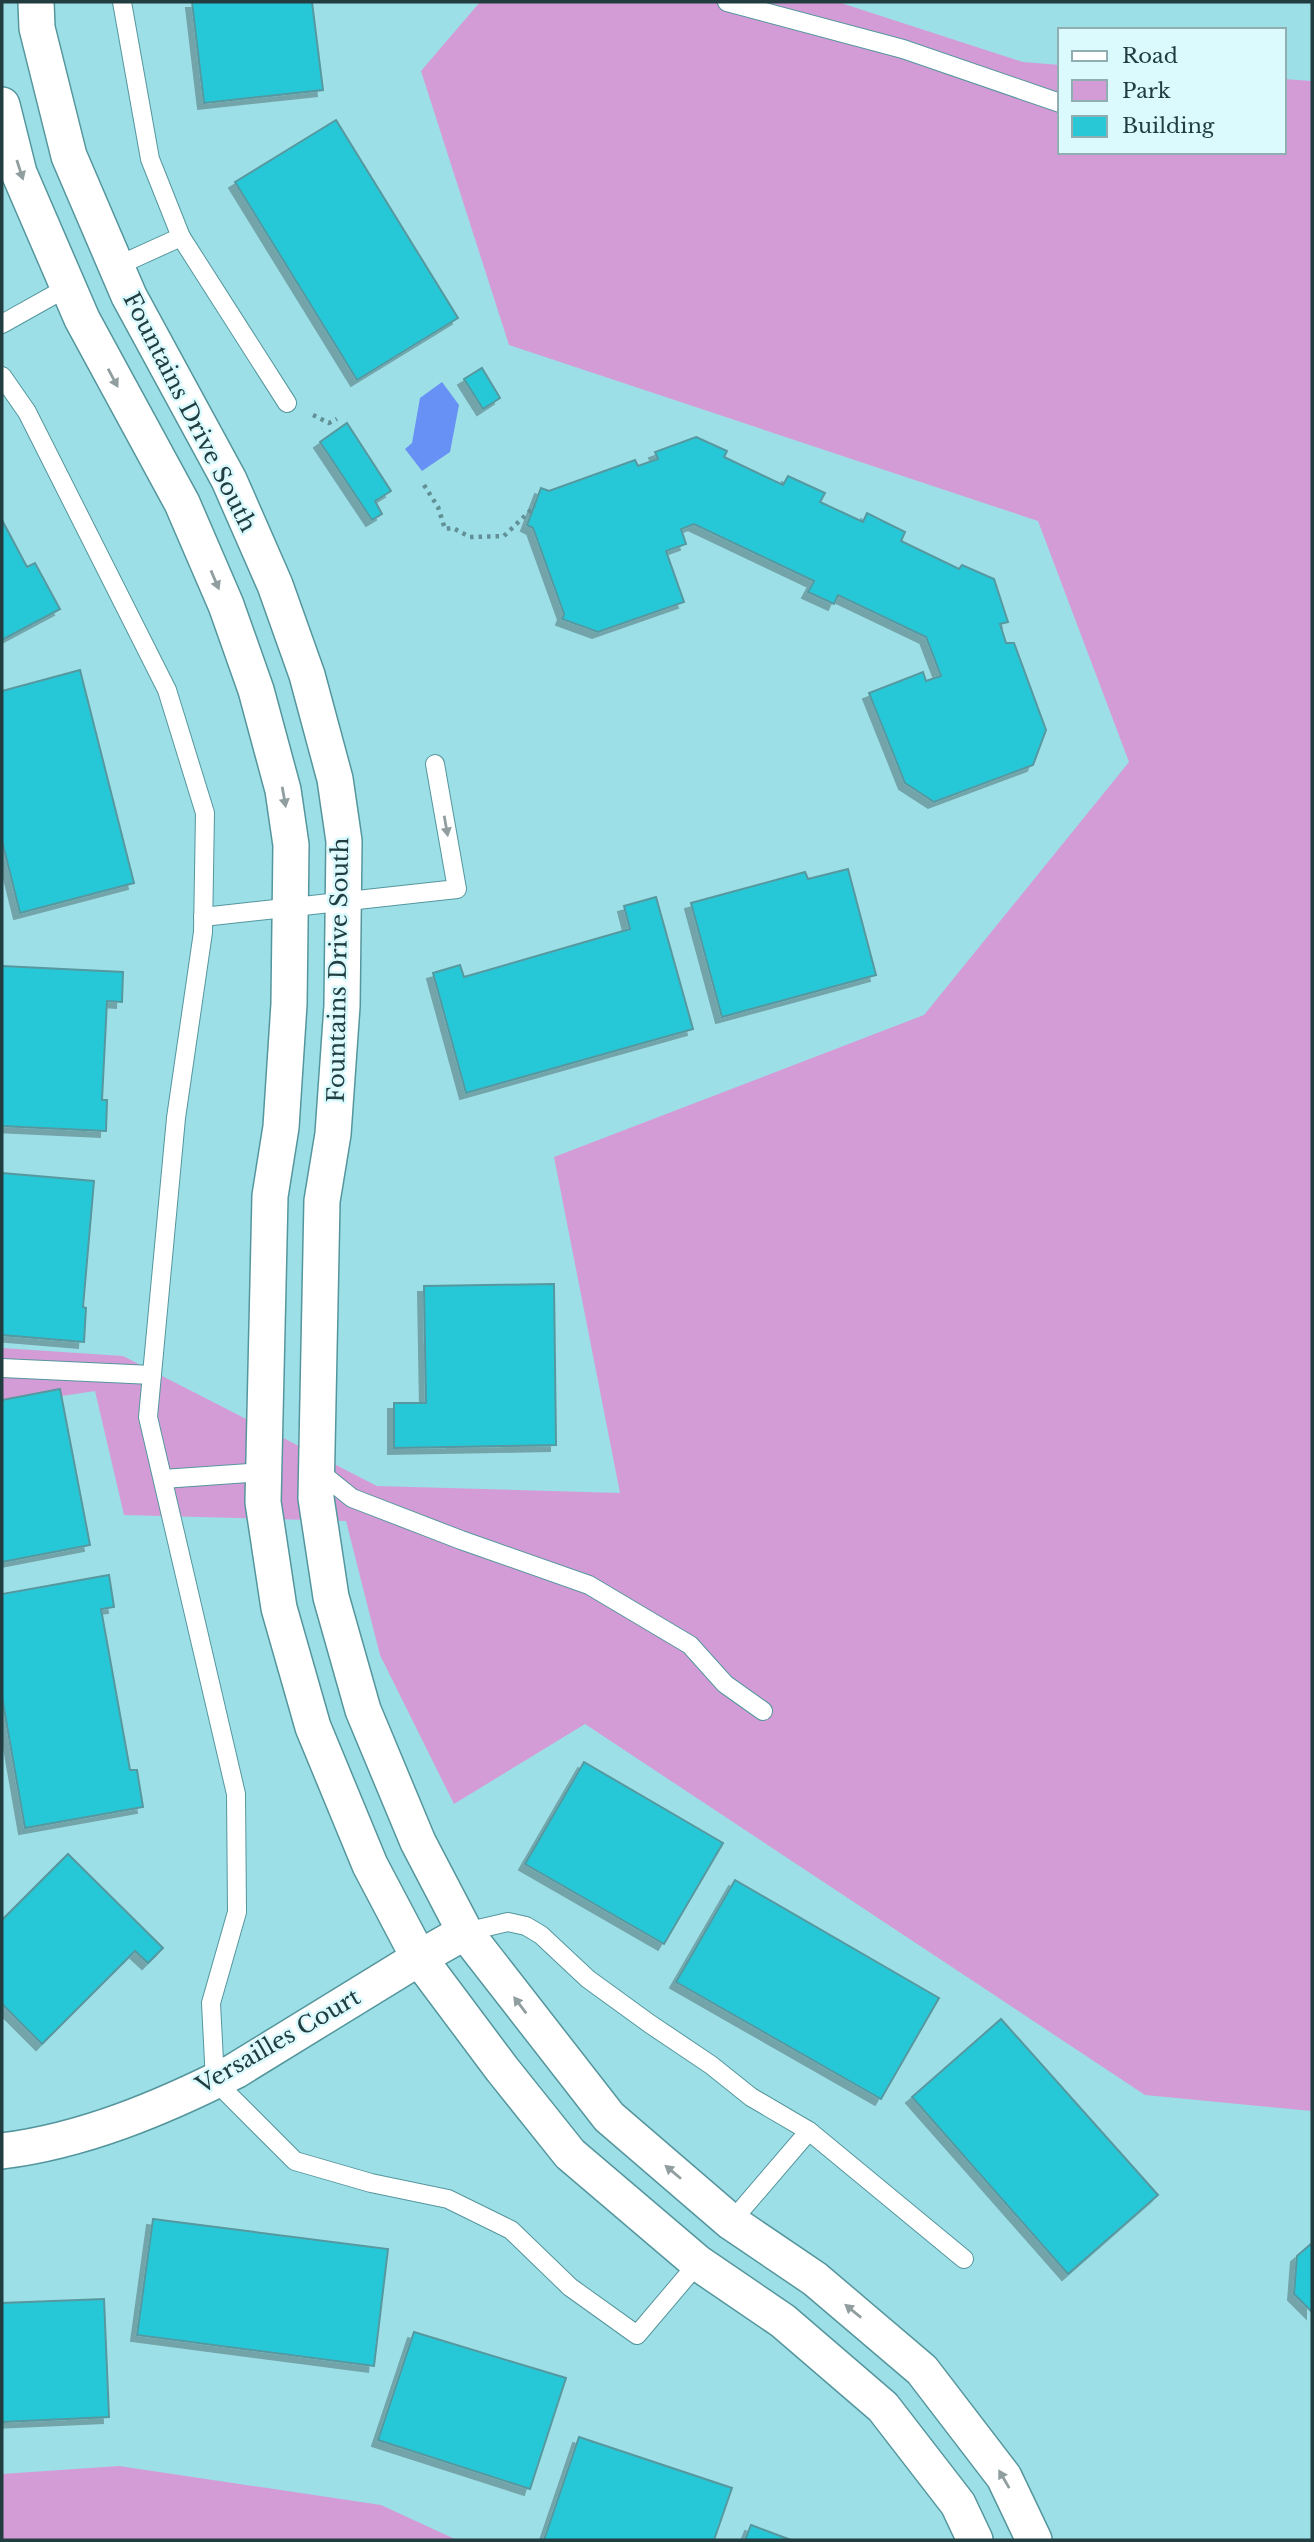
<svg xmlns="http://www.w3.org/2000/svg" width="1314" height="2542" font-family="'Libre Baskerville',serif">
<defs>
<filter id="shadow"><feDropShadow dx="-6" dy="6" stdDeviation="0" flood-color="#0004"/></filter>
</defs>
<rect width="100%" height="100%" fill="#9ddfe7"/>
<g fill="#d49cd6">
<path d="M480,2H838L1023,62L1060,65V152H1284V79L1312,81V2111L1145,2095L585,1724L454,1804L380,1655L346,1521L124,1515L95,1391L2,1405V1348L123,1356L377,1486L620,1493L554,1157L924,1015L1129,762L1038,521L509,345L421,71Z"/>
<path d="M119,2466L381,2505L457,2540H2V2474Z"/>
</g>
<path fill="#6791f4" d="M442,382L459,405L450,452L422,471L405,449L412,443L420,398Z"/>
<g fill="#28c8d7" stroke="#5798a0" stroke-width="2" filter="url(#shadow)">
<path d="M192,2H312L323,90L204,103Z"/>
<path d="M336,120L458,318L357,380L235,182Z"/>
<path d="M482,368L500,398L483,409L464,379Z"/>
<path d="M347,423L391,491L375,501L382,514L372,520L320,442Z"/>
<path d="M696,437L727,451L724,457L783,485L788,476L825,493L820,502L863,522L867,513L905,532L901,541L959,569L962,565L994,579L1008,622L1000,624L1006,643H1014L1046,730L1033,765L934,802L905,783L869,693L923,672L926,681L941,676L926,637L838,595L834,604L808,592L814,581L694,524L681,529L686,544L666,551L684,602L598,632L562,619L564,614L533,528L527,525L541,488L549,491L635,460L638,466L658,459L655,452Z"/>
<path d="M2,520L27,567L35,563L60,609L2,640Z"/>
<path d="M80,670L134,883L20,913L2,841V691Z"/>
<path d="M848,869L876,975L722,1017L691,903L805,872L808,879Z"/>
<path d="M656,897L693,1029L466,1093L433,973L460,965L464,977L630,929L624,906Z"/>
<path d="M2,966L123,972L122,1002L107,1001L102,1100H107L106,1131L2,1126Z"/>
<path d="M2,1173L94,1181L83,1307L86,1308L84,1342L2,1335Z"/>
<path d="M554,1284L556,1445L394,1448V1403H426L424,1286Z"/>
<path d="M60,1389L90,1545L2,1562V1400Z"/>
<path d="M109,1575L114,1607L101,1609L130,1770H137L143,1807L25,1828L2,1697V1594Z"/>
<path d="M584,1762L723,1843L664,1944L525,1864Z"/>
<path d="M68,1854L163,1948L148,1963L135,1951L42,2044L2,2004V1920Z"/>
<path d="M735,1880L939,1998L881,2099L676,1982Z"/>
<path d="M1001,2019L1158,2195L1068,2274L912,2097Z"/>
<path d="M153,2219L388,2249L374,2366L137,2335Z"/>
<path d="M1312,2243V2312L1294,2294L1297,2256Z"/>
<path d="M104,2299L109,2417L2,2422V2303Z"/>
<path d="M414,2332L566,2378L530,2489L378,2440Z"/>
<path d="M579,2437L732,2488L714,2540H544Z"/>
<path d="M751,2525L791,2540H745Z"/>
</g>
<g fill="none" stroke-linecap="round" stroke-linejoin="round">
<defs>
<g id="lane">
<path d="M122,2L150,159L181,237L287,403"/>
<path d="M727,2L903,49L1060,103"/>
<path d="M117,266L181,237"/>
<path d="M2,324L68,287"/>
<path d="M2,376L27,412L167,690L205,813L203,932L176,1118L148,1417L236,1794L237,1912L211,2003L215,2081L295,2161L371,2183L448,2199L511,2230L570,2287L637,2335L698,2263"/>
<path d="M203,917L457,889L435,764"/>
<path d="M2,1368L152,1375"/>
<path d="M316,1469L352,1498L461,1540L589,1585L690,1645L725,1684L763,1711"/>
<path d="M163,1479L263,1472"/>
<path d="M465,1932L508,1922L526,1926L541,1935L588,1979L650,2024L711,2065L751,2097L809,2131"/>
<path d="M731,2222L809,2131L964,2259"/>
</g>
<g id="street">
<path d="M36,2L37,28L69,156L129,296L229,480L275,585L307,675L335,779L344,841L342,1006L333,1134L322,1201L316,1498L331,1597L363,1710L418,1842L465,1932L609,2117L731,2222L815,2279L922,2370L1004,2477L1034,2540"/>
<path d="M2,105L19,173L82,319L182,503L226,605L256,690L283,790L291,845L289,1004L281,1127L270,1196L263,1502L279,1608L313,1727L370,1865L419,1958L502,2069L570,2154L698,2263L783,2321L883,2407L958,2504L975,2540"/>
<path d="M2,2151C83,2141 162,2108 235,2071L419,1958L465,1932"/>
</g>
</defs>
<use href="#lane" stroke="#55969d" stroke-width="20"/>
<use href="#street" stroke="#55969d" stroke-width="38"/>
<g stroke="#619096" stroke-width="4.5" stroke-dasharray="3.5 5" stroke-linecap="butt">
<path d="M313,415L329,423L337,419"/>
<path d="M424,485L438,507L445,529L453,528L470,537L504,536L535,506"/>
</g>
<use href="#lane" stroke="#fff" stroke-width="18"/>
<use href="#street" stroke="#fff" stroke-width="35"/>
</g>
<defs><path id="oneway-solid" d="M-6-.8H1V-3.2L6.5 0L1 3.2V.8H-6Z" transform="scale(1.75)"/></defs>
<g fill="#909ea0">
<use href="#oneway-solid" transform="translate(20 170) rotate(72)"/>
<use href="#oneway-solid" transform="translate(113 378) rotate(62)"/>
<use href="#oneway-solid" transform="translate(215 580) rotate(67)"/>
<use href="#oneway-solid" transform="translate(284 797) rotate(80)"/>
<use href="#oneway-solid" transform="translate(446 826) rotate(80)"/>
<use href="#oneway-solid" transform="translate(520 2005) rotate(-127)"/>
<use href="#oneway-solid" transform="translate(673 2172) rotate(-140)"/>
<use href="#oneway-solid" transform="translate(853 2311) rotate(-141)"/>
<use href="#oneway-solid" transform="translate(1004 2479) rotate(-120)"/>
</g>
<g text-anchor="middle" stroke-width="5" stroke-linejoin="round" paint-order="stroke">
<g font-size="23" fill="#213d40" stroke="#dafafe">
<text transform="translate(190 412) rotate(63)" y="8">Fountains Drive South</text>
<text transform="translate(338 970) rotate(-89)" y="8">Fountains Drive South</text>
<text transform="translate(278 2041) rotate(-30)" y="8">Versailles Court</text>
</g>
</g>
<rect width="1314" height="2542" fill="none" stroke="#213d40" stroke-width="7"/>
<rect x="1058" y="28" width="228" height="126" fill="#dafafe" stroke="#90aeb2" stroke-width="2"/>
<rect x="1072" y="51" width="35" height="10" fill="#ffffff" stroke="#90aeb2" stroke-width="2"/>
<text x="1122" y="63" font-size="21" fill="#213d40">Road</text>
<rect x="1072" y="80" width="35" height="21" fill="#d49cd6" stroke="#90aeb2" stroke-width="2"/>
<text x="1122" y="98" font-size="21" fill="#213d40">Park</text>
<rect x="1072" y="116" width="35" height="21" fill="#28c8d7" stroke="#90aeb2" stroke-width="2"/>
<text x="1122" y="133" font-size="21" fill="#213d40">Building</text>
</svg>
